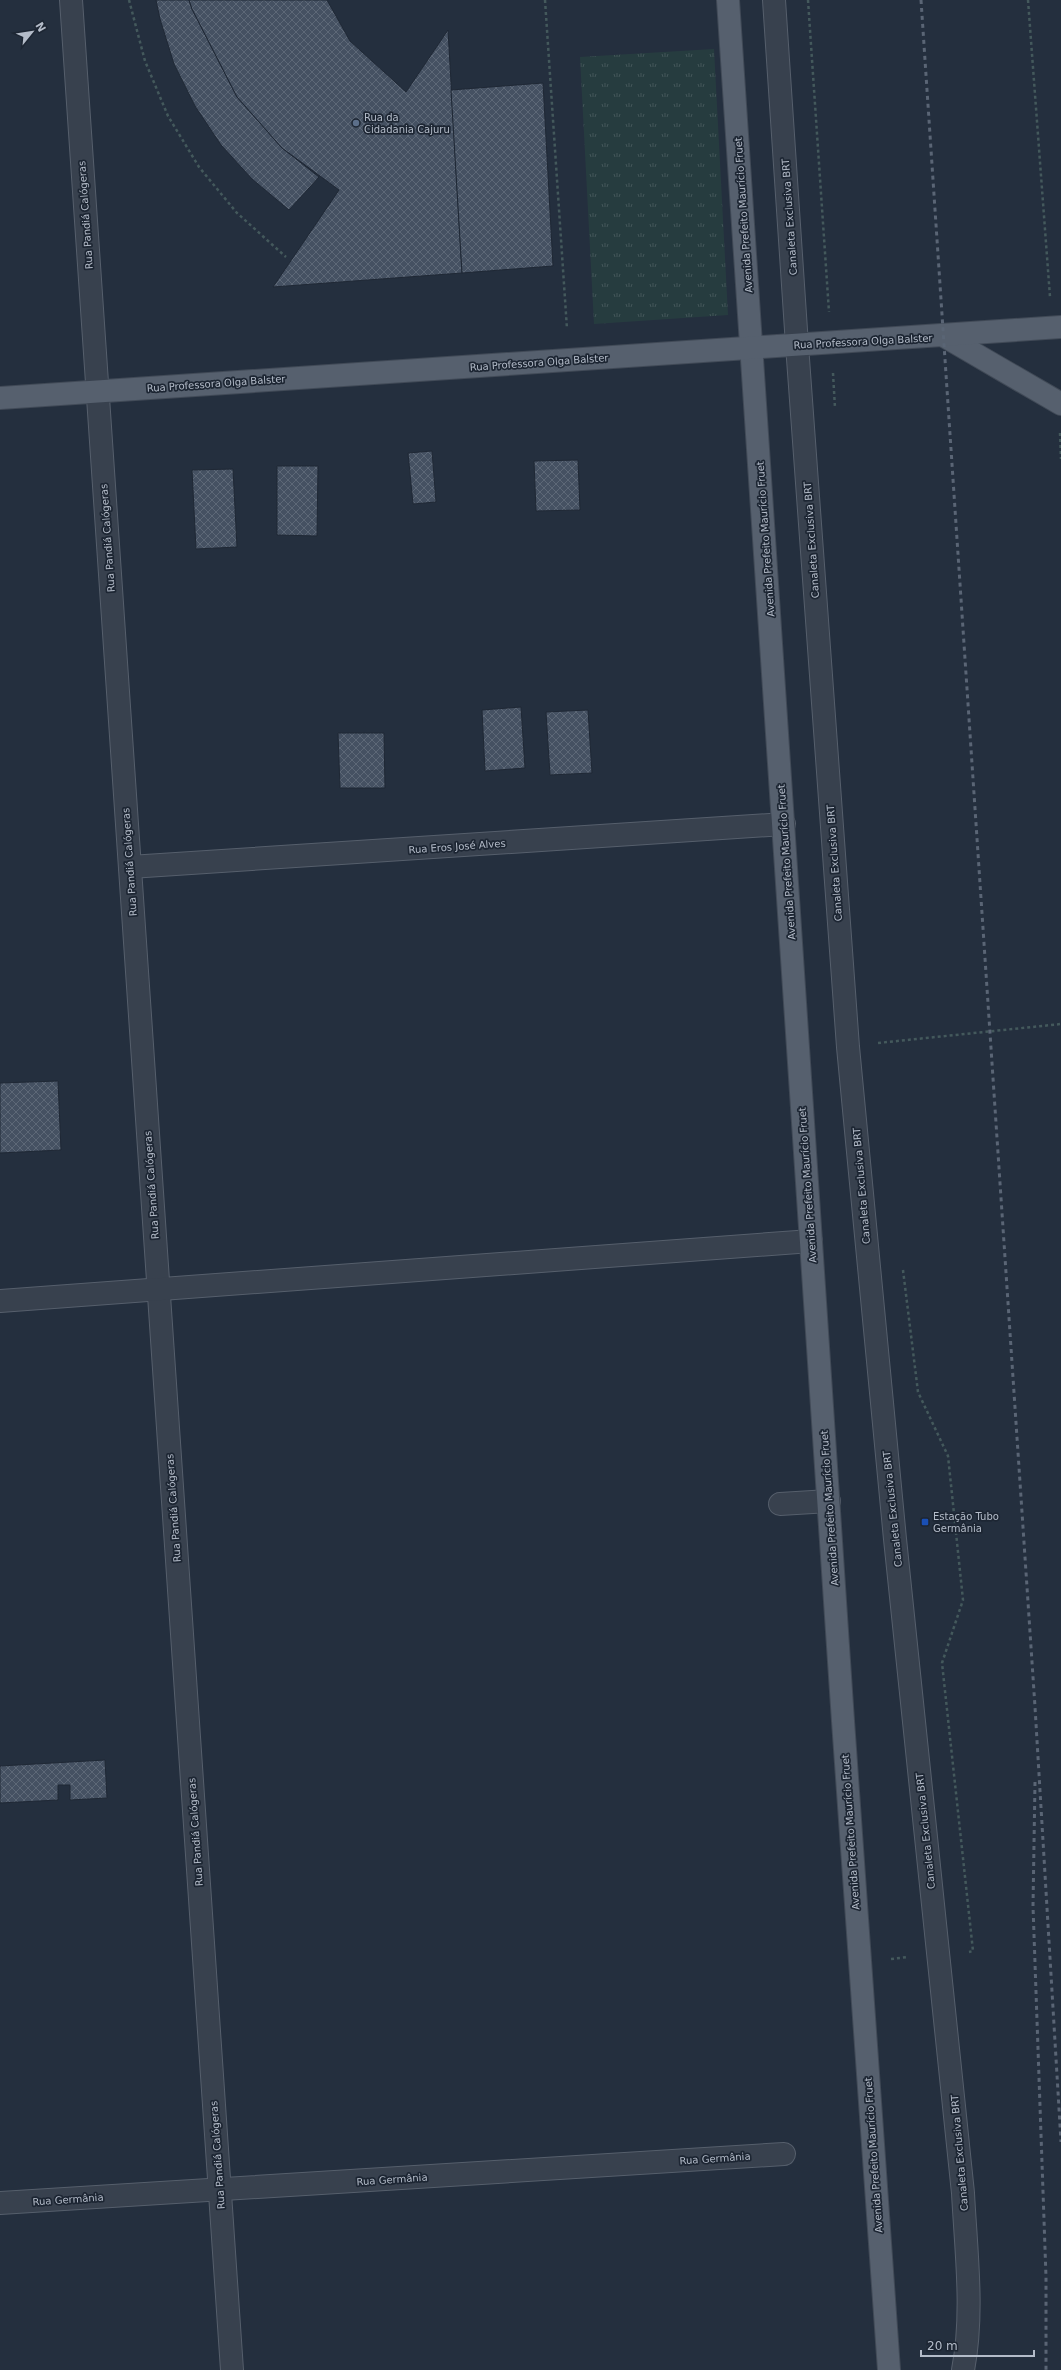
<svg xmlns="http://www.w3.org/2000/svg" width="1061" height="2370" font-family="'DejaVu Sans',sans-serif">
<defs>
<pattern id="grass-tufts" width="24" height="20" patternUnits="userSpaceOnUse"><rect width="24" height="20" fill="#263c3f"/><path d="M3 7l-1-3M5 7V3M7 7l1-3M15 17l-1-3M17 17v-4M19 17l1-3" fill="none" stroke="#435659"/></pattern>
<pattern id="building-cross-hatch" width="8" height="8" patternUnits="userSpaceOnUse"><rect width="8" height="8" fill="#455162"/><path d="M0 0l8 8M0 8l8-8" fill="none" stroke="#5d6877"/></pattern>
</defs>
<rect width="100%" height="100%" fill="#242f3e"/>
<path fill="url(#grass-tufts)" d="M714,49L728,315L594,324L580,57Z"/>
<g fill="url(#building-cross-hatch)" stroke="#1f2835">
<path d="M156,0H189L192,9L237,97L282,148L319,177L289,210L252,179L221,145L195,106L174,64L160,19Z"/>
<path d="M189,0H327L350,41L406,92L448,30L462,273L273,287L339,190L282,148L237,97L192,9Z"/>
<path d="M543,83L553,266L462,273L451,90Z"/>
<path d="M432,451L436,502L413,504L408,453Z"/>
<path d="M578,460L580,510L536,511L534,461Z"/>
<path d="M277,466H318L317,536L277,535Z"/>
<path d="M233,469L237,547L196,549L192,470Z"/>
<path d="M521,707L525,768L485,771L482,710Z"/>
<path d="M588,710L592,773L550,775L546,712Z"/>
<path d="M338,733H384L385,788H340Z"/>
<path d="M58,1081L61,1150L0,1153V1083Z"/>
<path d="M105,1760L107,1798L70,1800V1785H58V1800L0,1803V1766Z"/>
</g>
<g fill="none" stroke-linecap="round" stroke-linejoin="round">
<defs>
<g id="minor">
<path d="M71,0L232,2370"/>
<path d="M774,0L797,345L848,1047L895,1539L963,2193C966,2251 974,2313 963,2370"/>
<path d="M130,867L784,824"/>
<path d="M0,1301L811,1241"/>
<path d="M780,1504L829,1501"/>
<path d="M0,2203L784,2154"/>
</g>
<g id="major">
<path d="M728,0L843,1721L889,2370"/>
<path d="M944,336L1061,404"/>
<path d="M0,398L1061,327"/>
</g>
</defs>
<use href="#minor" stroke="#565f6c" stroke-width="24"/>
<use href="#major" stroke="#414a57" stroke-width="24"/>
<g stroke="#44595c" stroke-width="2.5" stroke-dasharray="3 3" stroke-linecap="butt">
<path d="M129,0L145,61L168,116L199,167L237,213L286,257"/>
<path d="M545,0L567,329"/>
<path d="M808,0L829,312"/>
<path d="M1028,0L1050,297"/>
<path d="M833,373L835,408"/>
<path d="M1060,433L1061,459"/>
<path d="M878,1043L1061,1024"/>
<path d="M903,1270L918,1392L948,1456L963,1600L942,1663L973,1951L969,1952"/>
<path d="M891,1959L908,1957"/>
</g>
<use href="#minor" stroke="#38414e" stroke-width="22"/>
<use href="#major" stroke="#56606e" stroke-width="22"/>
<g stroke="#5a6575" stroke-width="3" stroke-dasharray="4 4" stroke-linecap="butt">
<path d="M921,0L1035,1707L1061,2142"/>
<path d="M1035,1782L1033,1906L1046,2277V2370"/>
</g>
</g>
<circle fill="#5c6f8a" stroke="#1d2633" stroke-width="1.5" cx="356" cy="123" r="4"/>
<rect fill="#1a4fb4" stroke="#1d2633" stroke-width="1.5" x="921" y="1518" width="8" height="8" rx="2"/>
<g text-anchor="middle" stroke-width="3.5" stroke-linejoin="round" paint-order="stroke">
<g font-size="10" fill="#b4bcc9" stroke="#1d2633" text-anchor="start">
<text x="364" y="121">Rua da<tspan x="364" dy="12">Cidadania Cajuru</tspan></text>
<text x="933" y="1520">Estação Tubo<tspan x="933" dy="12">Germânia</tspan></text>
</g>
<g font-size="10" fill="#b4bcc9" stroke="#1d2633">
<text transform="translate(85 215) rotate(-94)" y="4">Rua Pandiá Calógeras</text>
<text transform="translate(743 215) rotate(-94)" y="4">Avenida Prefeito Maurício Fruet</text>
<text transform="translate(789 217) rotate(-94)" y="4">Canaleta Exclusiva BRT</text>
<text transform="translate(863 341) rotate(-3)" y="4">Rua Professora Olga Balster</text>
<text transform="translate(539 362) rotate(-4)" y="4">Rua Professora Olga Balster</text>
<text transform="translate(216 383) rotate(-4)" y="4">Rua Professora Olga Balster</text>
<text transform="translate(107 538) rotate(-94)" y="4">Rua Pandiá Calógeras</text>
<text transform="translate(765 539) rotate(-94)" y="4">Avenida Prefeito Maurício Fruet</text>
<text transform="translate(811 540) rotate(-94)" y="4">Canaleta Exclusiva BRT</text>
<text transform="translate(457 846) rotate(-4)" y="4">Rua Eros José Alves</text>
<text transform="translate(129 862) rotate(-94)" y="4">Rua Pandiá Calógeras</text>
<text transform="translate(786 862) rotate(-94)" y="4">Avenida Prefeito Maurício Fruet</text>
<text transform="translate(834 863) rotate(-94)" y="4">Canaleta Exclusiva BRT</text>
<text transform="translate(151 1185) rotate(-94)" y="4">Rua Pandiá Calógeras</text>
<text transform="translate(807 1185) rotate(-94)" y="4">Avenida Prefeito Maurício Fruet</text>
<text transform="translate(861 1186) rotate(-95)" y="4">Canaleta Exclusiva BRT</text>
<text transform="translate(173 1508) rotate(-94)" y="4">Rua Pandiá Calógeras</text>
<text transform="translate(829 1508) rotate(-94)" y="4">Avenida Prefeito Maurício Fruet</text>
<text transform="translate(892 1509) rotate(-96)" y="4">Canaleta Exclusiva BRT</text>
<text transform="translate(925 1831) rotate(-96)" y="4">Canaleta Exclusiva BRT</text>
<text transform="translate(195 1832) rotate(-94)" y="4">Rua Pandiá Calógeras</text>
<text transform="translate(850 1832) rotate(-94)" y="4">Avenida Prefeito Maurício Fruet</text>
<text transform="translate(959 2153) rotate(-95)" y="4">Canaleta Exclusiva BRT</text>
<text transform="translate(217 2155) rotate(-94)" y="4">Rua Pandiá Calógeras</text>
<text transform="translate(873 2155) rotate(-94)" y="4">Avenida Prefeito Maurício Fruet</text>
<text transform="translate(715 2158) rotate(-4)" y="4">Rua Germânia</text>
<text transform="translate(392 2179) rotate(-4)" y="4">Rua Germânia</text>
<text transform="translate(68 2199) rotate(-4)" y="4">Rua Germânia</text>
</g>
</g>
<g transform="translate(32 32) rotate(60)" stroke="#1d2633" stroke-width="3" paint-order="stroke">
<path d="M0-3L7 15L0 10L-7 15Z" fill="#b4bcc9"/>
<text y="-6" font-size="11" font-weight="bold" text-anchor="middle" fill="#b4bcc9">N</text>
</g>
<path d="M921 2350v6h113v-6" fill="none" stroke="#b4bcc9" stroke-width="2"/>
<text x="927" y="2350" font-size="12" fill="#b4bcc9" stroke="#1d2633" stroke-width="3" paint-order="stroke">20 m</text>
</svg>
